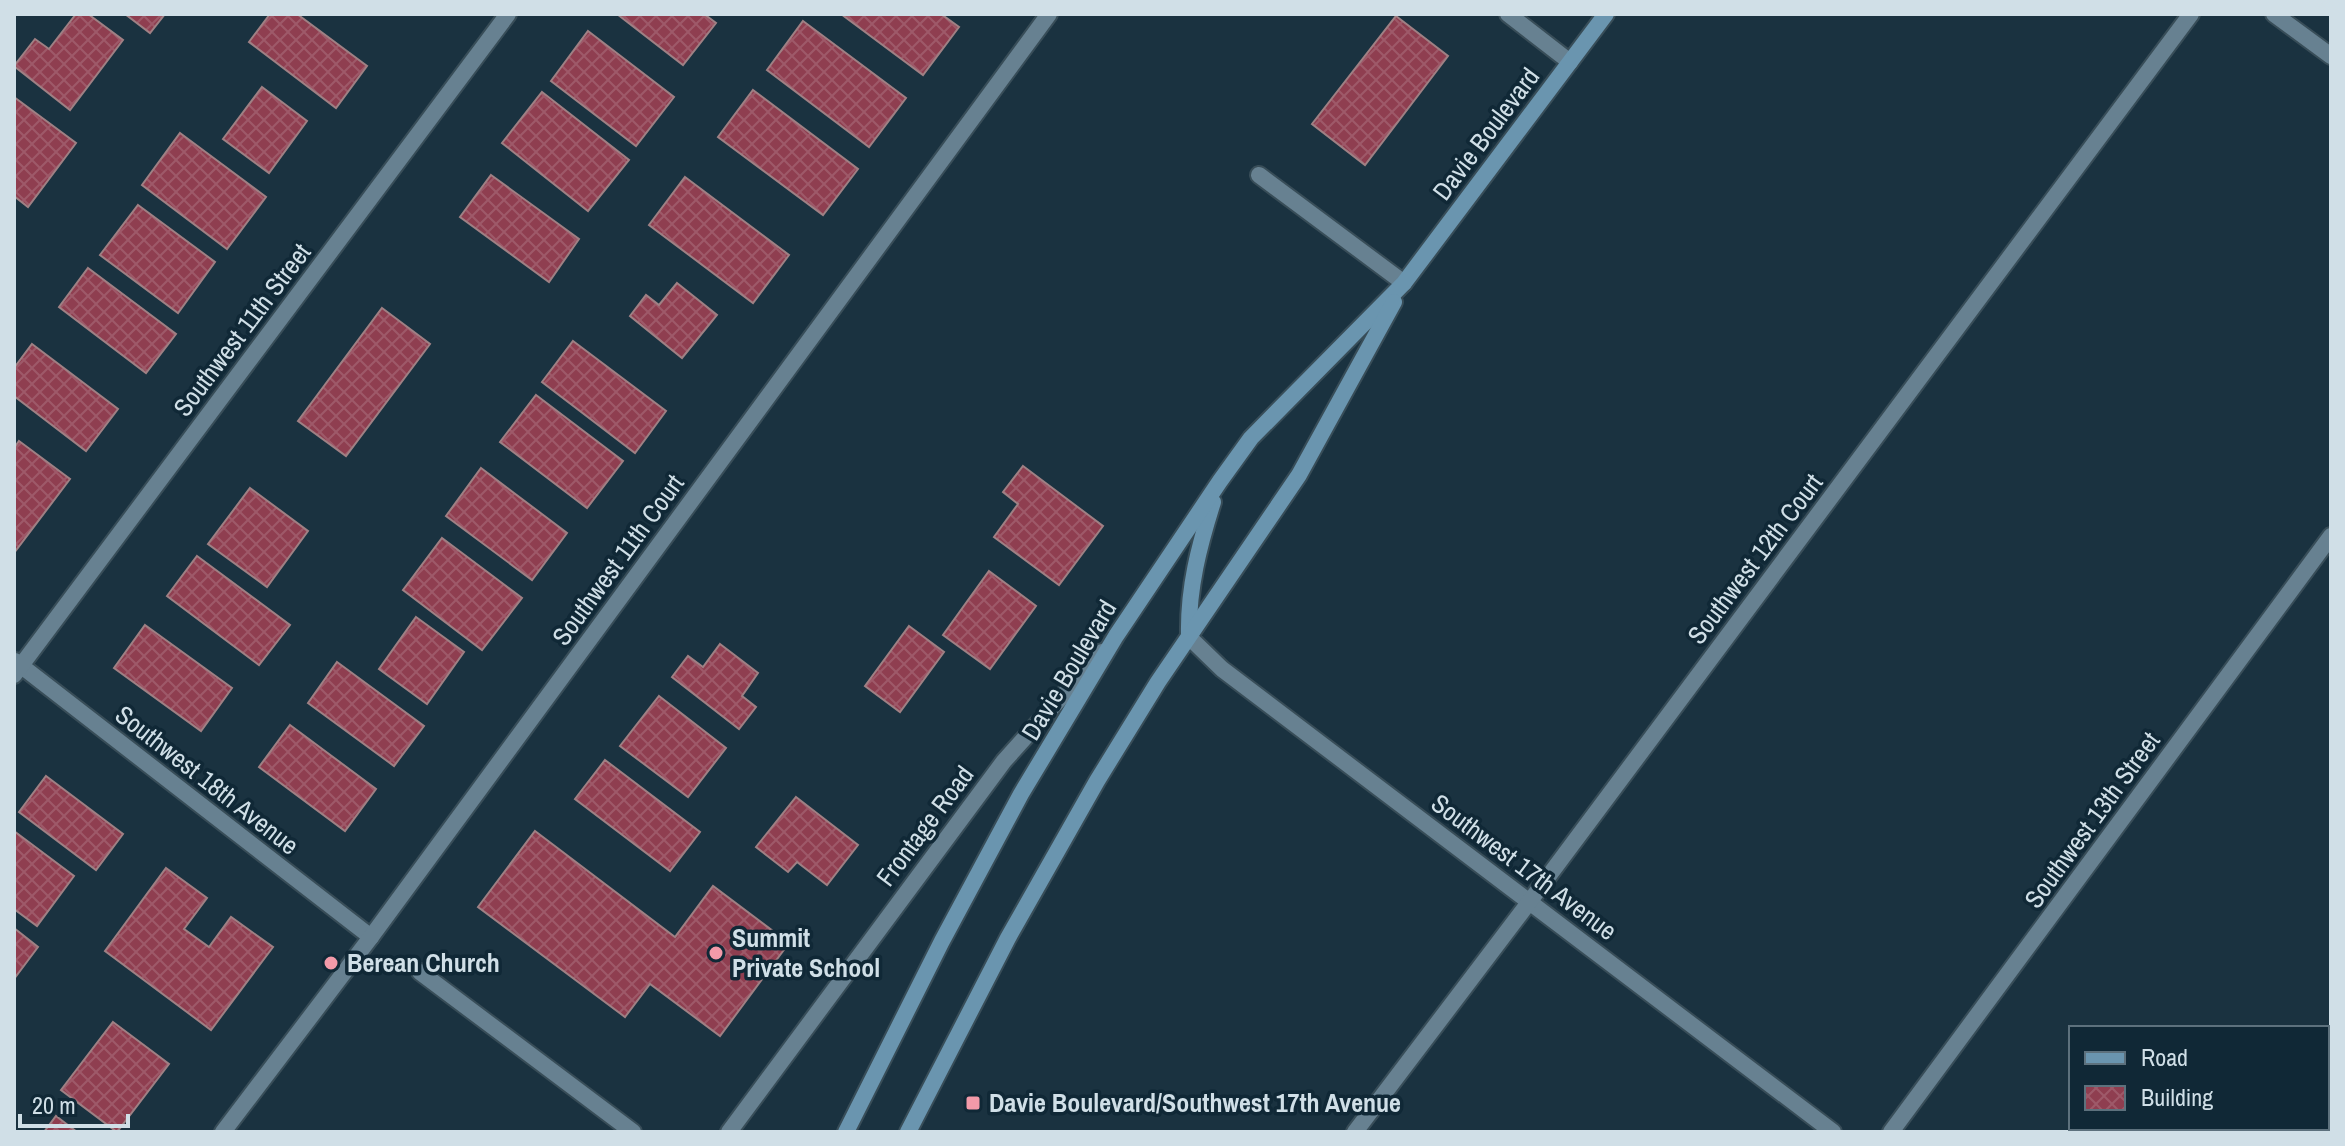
<svg xmlns="http://www.w3.org/2000/svg" width="2345" height="1146" font-family="'Archivo Narrow',sans-serif">
<defs>
<pattern id="building-cross-hatch" width="8" height="8" patternUnits="userSpaceOnUse" patternTransform="scale(2)"><rect width="8" height="8" fill="#8f3e50"/><path d="M0 0l8 8M0 8l8-8" fill="none" stroke="#9e5969"/></pattern>
</defs>
<rect width="100%" height="100%" fill="#1a3240"/>
<g fill="url(#building-cross-hatch)" stroke="#9f8084" stroke-width="2">
<path d="M76,14H88L123,40L70,110L14,66L35,39L49,49Z"/>
<path d="M125,14H165L150,33Z"/>
<path d="M270,14H297L367,66L336,108L249,42Z"/>
<path d="M617,14H704L716,23L683,65Z"/>
<path d="M841,14H941L959,27L923,75Z"/>
<path d="M1396,16L1448,56L1365,165L1312,124Z"/>
<path d="M803,21L906,98L869,147L767,70Z"/>
<path d="M588,31L674,97L636,146L551,81Z"/>
<path d="M262,87L307,121L269,173L223,139Z"/>
<path d="M753,90L858,169L823,215L718,137Z"/>
<path d="M542,92L629,160L588,211L502,143Z"/>
<path d="M14,97L76,143L28,207L14,196Z"/>
<path d="M180,133L266,197L227,249L142,185Z"/>
<path d="M491,175L579,239L549,282L460,217Z"/>
<path d="M685,177L789,255L753,303L649,225Z"/>
<path d="M138,205L215,262L178,313L100,255Z"/>
<path d="M88,268L176,334L146,373L59,307Z"/>
<path d="M677,283L717,315L682,358L630,316L646,295L659,305Z"/>
<path d="M382,308L430,344L346,456L298,421Z"/>
<path d="M573,341L666,411L635,453L542,382Z"/>
<path d="M32,344L118,409L86,451L14,396V368Z"/>
<path d="M536,395L623,461L587,508L500,442Z"/>
<path d="M19,441L70,479L14,553V448Z"/>
<path d="M1023,466L1103,526L1059,585L994,537L1018,504L1003,492Z"/>
<path d="M481,468L567,533L532,580L446,516Z"/>
<path d="M250,488L308,531L267,587L208,544Z"/>
<path d="M442,538L522,598L482,650L403,590Z"/>
<path d="M197,556L290,625L259,665L167,596Z"/>
<path d="M989,571L1036,606L990,669L943,635Z"/>
<path d="M416,617L464,652L427,704L379,669Z"/>
<path d="M145,625L232,688L201,731L114,668Z"/>
<path d="M909,626L944,652L900,712L865,686Z"/>
<path d="M720,644L758,673L742,696L756,707L739,729L672,677L688,656L703,667Z"/>
<path d="M337,662L424,726L394,766L308,703Z"/>
<path d="M659,696L726,748L688,797L620,746Z"/>
<path d="M290,725L376,789L345,831L259,767Z"/>
<path d="M605,760L700,832L670,871L575,799Z"/>
<path d="M46,776L123,834L96,870L19,812Z"/>
<path d="M796,797L858,845L827,885L797,862L788,872L756,847Z"/>
<path d="M14,831L74,876L37,926L14,909Z"/>
<path d="M535,831L675,937L713,886L789,943L720,1036L650,984L625,1017L478,907Z"/>
<path d="M166,868L207,898L184,929L209,947L231,917L273,947L211,1030L105,951Z"/>
<path d="M14,928L38,947L14,979Z"/>
<path d="M113,1022L169,1064L117,1132L61,1090Z"/>
<path d="M56,1116L77,1132H44Z"/>
</g>
<g fill="none" stroke-linecap="round" stroke-linejoin="round">
<defs>
<path id="lane" d="M1508,14L1570,62"/>
<g id="street">
<path d="M2274,14L2331,56"/>
<path d="M1259,175L1404,283"/>
<path d="M1189,637L1222,669L1833,1132"/>
<path d="M15,661L371,937"/>
<path d="M14,675L508,14"/>
<path d="M420,972L633,1132"/>
<path d="M223,1132L371,937L1049,14"/>
<path d="M729,1132L1004,761L1102,652"/>
<path d="M1355,1132L1530,901L2191,14"/>
<path d="M1891,1132L2331,536"/>
</g>
<g id="secondary">
<path d="M1189,635C1188,588 1199,546 1213,502"/>
<path d="M846,1132L942,941L1021,794L1116,636L1220,481L1251,438L1404,283L1606,14"/>
<path d="M908,1132L1008,938L1097,781L1158,682L1299,475L1394,302"/>
</g>
</defs>
<use href="#lane" stroke="#384d58" stroke-width="20"/>
<use href="#street" stroke="#384d58" stroke-width="20"/>
<use href="#secondary" stroke="#384d58" stroke-width="20"/>
<use href="#lane" stroke="#678191" stroke-width="16"/>
<use href="#street" stroke="#678191" stroke-width="16"/>
<use href="#secondary" stroke="#6a95af" stroke-width="16"/>
</g>
<g fill="#f39aa9" stroke="#102836" stroke-width="3">
<circle cx="716" cy="953" r="8"/>
<circle cx="331" cy="963" r="8"/>
<rect x="965" y="1095" width="16" height="16" rx="4"/>
</g>
<g text-anchor="middle" stroke-width="7" stroke-linejoin="round" paint-order="stroke">
<g font-size="26" fill="#d0dfe7" stroke="#102836">
<text transform="translate(1486 134) rotate(-53)" y="9">Davie Boulevard</text>
<text transform="translate(242 330) rotate(-53)" y="9">Southwest 11th Street</text>
<text transform="translate(1755 559) rotate(-53)" y="9">Southwest 12th Court</text>
<text transform="translate(618 560) rotate(-54)" y="9">Southwest 11th Court</text>
<text transform="translate(1069 670) rotate(-59)" y="9">Davie Boulevard</text>
<text transform="translate(207 780) rotate(38)" y="9">Southwest 18th Avenue</text>
<text transform="translate(2092 820) rotate(-54)" y="9">Southwest 13th Street</text>
<text transform="translate(925 826) rotate(-53)" y="9">Frontage Road</text>
<text transform="translate(1524 867) rotate(37)" y="9">Southwest 17th Avenue</text>
</g>
<g font-size="26" font-weight="bold" fill="#d0dfe7" stroke="#102836" text-anchor="start">
<text x="732" y="947">Summit<tspan x="732" dy="30">Private School</tspan></text>
<text x="347" y="972">Berean Church</text>
<text x="989" y="1112">Davie Boulevard/Southwest 17th Avenue</text>
</g>
</g>
<rect width="2345" height="1146" fill="none" stroke="#d0dfe7" stroke-width="32"/>
<rect x="2069" y="1026" width="260" height="104" fill="#102836" stroke="#5d717d" stroke-width="2"/>
<rect x="2085" y="1052" width="40" height="12" fill="#6a95af" stroke="#5d717d" stroke-width="2"/>
<text x="2141" y="1066" font-size="24" fill="#d0dfe7">Road</text>
<rect x="2085" y="1086" width="40" height="24" fill="url(#building-cross-hatch)" stroke="#5d717d" stroke-width="2"/>
<text x="2141" y="1106" font-size="24" fill="#d0dfe7">Building</text>
<path d="M20 1114v12h108v-12" fill="none" stroke="#d0dfe7" stroke-width="4"/>
<text x="32" y="1114" font-size="24" fill="#d0dfe7" stroke="#102836" stroke-width="6" paint-order="stroke">20 m</text>
</svg>
